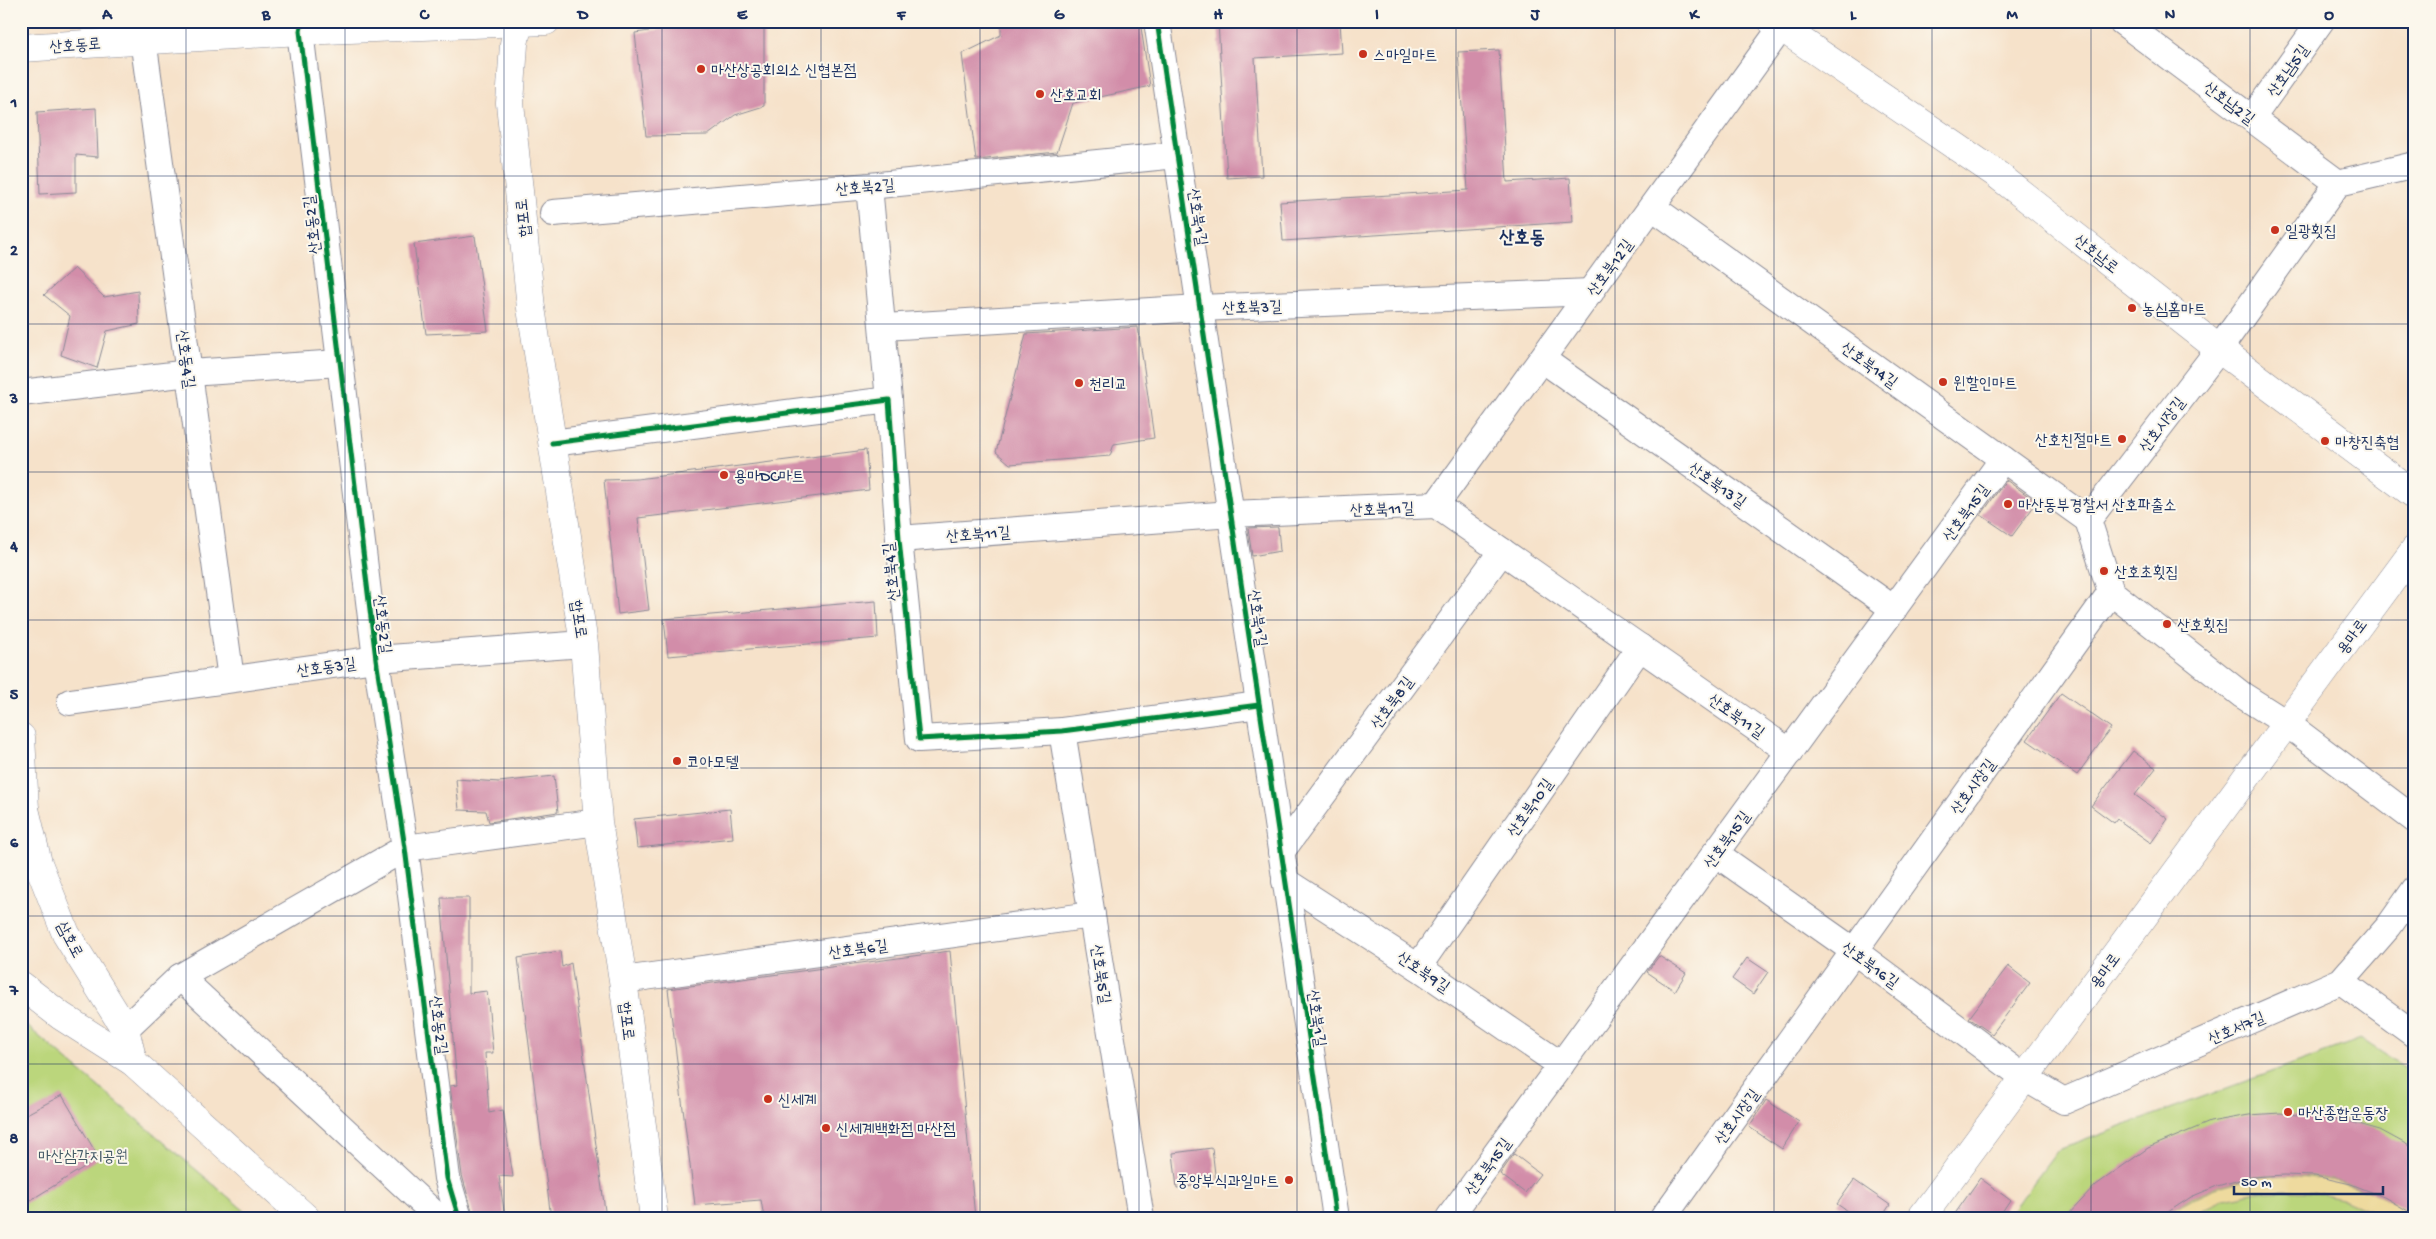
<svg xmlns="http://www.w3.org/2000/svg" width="2436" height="1239" font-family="'Gochi Hand','Poor Story',sans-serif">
<rect width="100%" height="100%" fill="#fbf7ec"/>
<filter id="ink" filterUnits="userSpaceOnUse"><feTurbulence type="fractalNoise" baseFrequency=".02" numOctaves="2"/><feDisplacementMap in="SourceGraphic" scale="10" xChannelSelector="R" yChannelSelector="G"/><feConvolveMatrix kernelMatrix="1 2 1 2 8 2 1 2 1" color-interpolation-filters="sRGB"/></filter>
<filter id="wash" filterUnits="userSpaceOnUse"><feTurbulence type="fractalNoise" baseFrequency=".0096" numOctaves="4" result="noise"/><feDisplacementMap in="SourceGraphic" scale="20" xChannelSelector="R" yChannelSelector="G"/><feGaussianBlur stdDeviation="1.12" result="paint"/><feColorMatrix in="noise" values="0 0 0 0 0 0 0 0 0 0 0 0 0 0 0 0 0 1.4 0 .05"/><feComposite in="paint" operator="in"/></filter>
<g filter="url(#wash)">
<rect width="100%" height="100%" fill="#f6e2ca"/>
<g fill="#bbd67c" stroke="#6b826d">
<path d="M21,1021L253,1218H21Z"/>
<path d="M2361,1039L2415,1074V1218H2007L2058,1150Z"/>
</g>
<path fill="#eeda9e" stroke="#84847e" d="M2284,1175C2324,1177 2361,1184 2397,1204C2403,1208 2412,1211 2415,1218H2385L2345,1200L2312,1192L2285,1191L2257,1192L2225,1199L2186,1218H2159C2203,1189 2231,1179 2284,1175Z"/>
<g id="blocks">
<g fill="#d28da9">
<path d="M722,21H764V106L735,115L708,135L646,136L635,33Z"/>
<path d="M1001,21H1140L1150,86L1073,103L1057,152L976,160L962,54L1001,35Z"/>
<path d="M1218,21H1340L1342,53L1255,58L1262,176L1227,178Z"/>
<path d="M1499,50L1507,182L1570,178L1573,222L1283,241L1280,202L1468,190L1458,52Z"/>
<path d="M96,108L98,157L76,155V192L40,194L37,112Z"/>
<path d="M475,236L488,331L426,334L414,244Z"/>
<path d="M74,268L104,297L138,291L139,324L107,331L97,368L61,355L70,316L44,295Z"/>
<path d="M1138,327L1154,438L1114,444L1110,456L1010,464L996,452L1026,334Z"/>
<path d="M866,450L869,490L638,518L649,610L618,614L604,480L637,479Z"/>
<path d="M2006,480L2037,502L2012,536L1981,515Z"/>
<path d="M1278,527L1280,551L1252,556L1248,528Z"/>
<path d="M876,601L878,638L668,656L664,619Z"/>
<path d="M2061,693L2111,728L2077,775L2027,740Z"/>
<path d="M2133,751L2156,768L2135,795L2168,819L2151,843L2117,819L2114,823L2091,806Z"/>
<path d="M554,776L558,812L489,822L486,811L459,810L456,779L499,782Z"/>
<path d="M730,809L733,838L637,848L634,819Z"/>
<path d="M441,898H469V993L487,991L493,1053H485L489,1113L503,1110L513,1177L499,1176L505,1218H474L462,1175L450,1086L457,1085Z"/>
<path d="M560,951L562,967L571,963L606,1218H551L518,958Z"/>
<path d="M950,951L975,1218H764L761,1200L695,1205L668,989Z"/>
<path d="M1659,956L1686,973L1675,991L1647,972Z"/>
<path d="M1747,958L1768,972L1753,994L1732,979Z"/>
<path d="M2008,966L2030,983L1992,1034L1969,1018Z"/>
<path d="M62,1095L99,1158L21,1206V1117Z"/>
<path d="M1766,1100L1799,1122L1782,1149L1749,1127Z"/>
<path d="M2280,1113L2348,1121L2380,1130L2415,1149V1215L2384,1197L2351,1184L2315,1176L2284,1175L2251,1177L2217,1186L2191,1197L2159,1218H2065L2096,1185L2148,1148L2210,1122L2249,1115Z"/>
<path d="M1212,1148L1216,1183L1177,1188L1173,1153Z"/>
<path d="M1514,1154L1540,1174L1525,1193L1500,1174Z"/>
<path d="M1980,1178L2010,1200L1998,1218H1952Z"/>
<path d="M1854,1180L1890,1205L1881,1218H1857L1837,1204Z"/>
</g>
</g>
</g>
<g filter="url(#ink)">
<use href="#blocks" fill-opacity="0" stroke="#888894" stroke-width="1"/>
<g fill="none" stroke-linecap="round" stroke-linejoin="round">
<defs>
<g id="minor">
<path d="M143,21V39L231,679"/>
<path d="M302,21L300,31L376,659L405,848L447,1178L459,1218"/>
<path d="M1157,21L1336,1218"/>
<path d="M2121,21L2338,183"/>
<path d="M2252,118L2321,21"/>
<path d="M869,186L889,400"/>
<path d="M1652,207L2088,520"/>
<path d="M553,213L869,186L1177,155"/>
<path d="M884,327L1200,308L1591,292"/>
<path d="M1542,359L1894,609"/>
<path d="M21,393L189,373L340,363"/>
<path d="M552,443L889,400L899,539L919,739L1062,731L1259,705"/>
<path d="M1436,505L1786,21"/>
<path d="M899,539L1231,514L1436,505L1790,752"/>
<path d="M2111,592L2088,520L2219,349L2338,183L2415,165"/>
<path d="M2111,592L2242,695L2286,723L2415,820"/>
<path d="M70,702L376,659L584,644"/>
<path d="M1062,731L1141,1218"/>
<path d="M1281,852L1502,551"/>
<path d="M1715,853L1854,951L2025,1078L2064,1101L2341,981L2389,926L2415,889"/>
<path d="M1285,881L1418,967L1561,1065"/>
<path d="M1418,967L1640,647"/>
<path d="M180,977L439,1218"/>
<path d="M623,980L1092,915"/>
<path d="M2341,981L2415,1035"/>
<path d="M125,1029L180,977L405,848L598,822"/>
<path d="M1449,1218L2003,459"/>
<path d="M1663,1218L2111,592"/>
</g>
<g id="major">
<path d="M519,21L514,44L510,103L531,308L584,644L598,822L623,980L654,1218"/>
<path d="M1772,21L1995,173L2219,349L2415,495"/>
<path d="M21,48L300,31L546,21"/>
<path d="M21,737L25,809L21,816"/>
<path d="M25,809L38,863L66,934L125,1029L133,1062"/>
<path d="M21,985L61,1016L133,1062L306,1218"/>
<path d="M1921,1218L2415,549"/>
</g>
</defs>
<use href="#minor" stroke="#888894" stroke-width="28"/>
<use href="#major" stroke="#888894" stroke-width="29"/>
<use href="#minor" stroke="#fff" stroke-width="26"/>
<use href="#major" stroke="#fff" stroke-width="28"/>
<defs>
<g id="cycleway">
<path d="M302,21L300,31L376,659L405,848L447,1178L459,1218"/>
<path d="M1157,21L1336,1218"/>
<path d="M552,443L889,400L899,539L919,739L1062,731L1259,705"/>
</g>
</defs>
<use href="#cycleway" stroke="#fbf7ec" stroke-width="8"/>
<use href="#cycleway" stroke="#00873e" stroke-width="5"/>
</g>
</g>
<path fill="none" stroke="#1b2f5e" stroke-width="1" stroke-opacity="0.55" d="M186,21V1218M345,21V1218M504,21V1218M662,21V1218M821,21V1218M980,21V1218M1139,21V1218M1297,21V1218M1456,21V1218M1615,21V1218M1774,21V1218M1932,21V1218M2091,21V1218M2250,21V1218M21,176H2415M21,324H2415M21,472H2415M21,620H2415M21,768H2415M21,916H2415M21,1064H2415"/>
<g fill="#c8321e" stroke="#fbf7ec" stroke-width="2">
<circle cx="1363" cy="54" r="5"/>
<circle cx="701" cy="69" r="5"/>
<circle cx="1040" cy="94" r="5"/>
<circle cx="2275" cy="230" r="5"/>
<circle cx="2132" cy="308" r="5"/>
<circle cx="1943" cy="382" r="5"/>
<circle cx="1079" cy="383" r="5"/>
<circle cx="2122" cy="439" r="5"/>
<circle cx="2325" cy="441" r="5"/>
<circle cx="724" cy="475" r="5"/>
<circle cx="2008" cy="504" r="5"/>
<circle cx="2104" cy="571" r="5"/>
<circle cx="2167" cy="624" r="5"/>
<circle cx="677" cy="761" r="5"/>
<circle cx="768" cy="1099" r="5"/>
<circle cx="2288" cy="1112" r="5"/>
<circle cx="826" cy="1128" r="5"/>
<circle cx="1289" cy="1180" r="5"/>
</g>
<g text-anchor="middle" stroke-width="4" stroke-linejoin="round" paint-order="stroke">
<g font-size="16" fill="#1b2f5e" stroke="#fbf7ec">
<text transform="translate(75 44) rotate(-4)" y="6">산호동로</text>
<text transform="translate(2287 70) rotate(-55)" y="6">산호남5길</text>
<text transform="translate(2230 102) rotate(37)" y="6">산호남2길</text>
<text transform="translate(865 186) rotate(-5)" y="6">산호북2길</text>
<text transform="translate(1199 217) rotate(81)" y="6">산호북1길</text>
<text transform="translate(522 218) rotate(-96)" y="6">합포로</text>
<text transform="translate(311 225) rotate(-97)" y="6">산호동2길</text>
<text transform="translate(2097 253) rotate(38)" y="6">산호남로</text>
<text transform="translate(1609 267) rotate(-54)" y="6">산호북12길</text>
<text transform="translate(1252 306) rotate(-2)" y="6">산호북3길</text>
<text transform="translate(187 359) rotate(82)" y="6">산호동4길</text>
<text transform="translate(1870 364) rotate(36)" y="6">산호북14길</text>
<text transform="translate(2161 424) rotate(-53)" y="6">산호시장길</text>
<text transform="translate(1718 484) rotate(35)" y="6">산호북13길</text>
<text transform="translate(1382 508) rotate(-2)" y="6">산호북11길</text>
<text transform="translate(1965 512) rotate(-54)" y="6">산호북15길</text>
<text transform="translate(978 533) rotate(-4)" y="6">산호북11길</text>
<text transform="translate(890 572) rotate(-96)" y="6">산호북4길</text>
<text transform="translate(1259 618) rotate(82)" y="6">산호북1길</text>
<text transform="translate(580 619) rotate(81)" y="6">합포로</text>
<text transform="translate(384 624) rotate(83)" y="6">산호동2길</text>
<text transform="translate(2351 636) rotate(-54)" y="6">용마로</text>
<text transform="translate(326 666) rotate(-8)" y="6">산호동3길</text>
<text transform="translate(1391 702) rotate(-54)" y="6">산호북8길</text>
<text transform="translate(1737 715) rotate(35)" y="6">산호북11길</text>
<text transform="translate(1972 786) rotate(-54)" y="6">산호시장길</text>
<text transform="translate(1529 807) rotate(-55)" y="6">산호북10길</text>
<text transform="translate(1726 839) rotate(-54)" y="6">산호북15길</text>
<text transform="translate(71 939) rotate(62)" y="6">삼호로</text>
<text transform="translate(858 948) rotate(-8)" y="6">산호북6길</text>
<text transform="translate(1871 964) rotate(36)" y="6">산호북16길</text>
<text transform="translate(2104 970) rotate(-54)" y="6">용마로</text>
<text transform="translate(1424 971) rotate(34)" y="6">산호북9길</text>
<text transform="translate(1102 974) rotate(81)" y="6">산호북5길</text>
<text transform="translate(1318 1018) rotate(82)" y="6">산호북1길</text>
<text transform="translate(628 1021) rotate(83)" y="6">합포로</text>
<text transform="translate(440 1025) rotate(83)" y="6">산호동2길</text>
<text transform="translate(2236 1027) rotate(-23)" y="6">산호서7길</text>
<text transform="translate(1736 1116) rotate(-54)" y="6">산호시장길</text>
<text transform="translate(1487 1166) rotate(-54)" y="6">산호북15길</text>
</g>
<g font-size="16" fill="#1b2f5e" stroke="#fbf7ec" text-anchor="start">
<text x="1373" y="60">스마일마트</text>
<text x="711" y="75">마산상공회의소 신협본점</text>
<text x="1050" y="100">산호교회</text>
<text x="2285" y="236">일광횟집</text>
<text x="2142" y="314">농심홈마트</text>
<text x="1953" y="388">윈할인마트</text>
<text x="1089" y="389">천리교</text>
<text x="2112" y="445" text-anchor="end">산호친절마트</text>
<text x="2335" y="447">마창진축협</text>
<text x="734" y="481">용마DC마트</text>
<text x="2018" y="510">마산동부경찰서 산호파출소</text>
<text x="2114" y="577">산호초횟집</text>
<text x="2177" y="630">산호횟집</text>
<text x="687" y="767">코아모텔</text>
<text x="778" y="1105">신세계</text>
<text x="2298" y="1118">마산종합운동장</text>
<text x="836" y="1134">신세계백화점 마산점</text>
<text x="1279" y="1186" text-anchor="end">중앙부식과일마트</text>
</g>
<g font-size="16" fill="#435966" stroke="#fbf7ec">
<text x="83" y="1161">마산삼각지공원</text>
</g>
<g font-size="19" font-weight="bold" fill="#1b2f5e" stroke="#fbf7ec">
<text x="1522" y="243">산호동</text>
</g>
</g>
<rect width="2436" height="1239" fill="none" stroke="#fbf7ec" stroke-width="55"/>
<path d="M2234 1186v8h149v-8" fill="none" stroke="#1b2f5e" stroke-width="2.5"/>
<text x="2241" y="1186" font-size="15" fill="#1b2f5e" stroke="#fbf7ec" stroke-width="4" paint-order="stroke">50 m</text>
<rect x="28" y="28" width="2380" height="1184" fill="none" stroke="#1b2f5e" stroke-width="2"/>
<g font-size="16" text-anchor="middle" font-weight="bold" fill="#1b2f5e">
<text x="107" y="19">A</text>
<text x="266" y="19">B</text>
<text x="424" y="19">C</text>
<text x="583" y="19">D</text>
<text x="742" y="19">E</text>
<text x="901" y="19">F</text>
<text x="1059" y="19">G</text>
<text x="1218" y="19">H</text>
<text x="1377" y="19">I</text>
<text x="1535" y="19">J</text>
<text x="1694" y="19">K</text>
<text x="1853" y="19">L</text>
<text x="2012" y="19">M</text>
<text x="2170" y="19">N</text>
<text x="2329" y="19">O</text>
<text x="14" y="107">1</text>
<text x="14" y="255">2</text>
<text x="14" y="403">3</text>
<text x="14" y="551">4</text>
<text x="14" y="699">5</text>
<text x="14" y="847">6</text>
<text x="14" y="995">7</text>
<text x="14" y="1143">8</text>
</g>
</svg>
